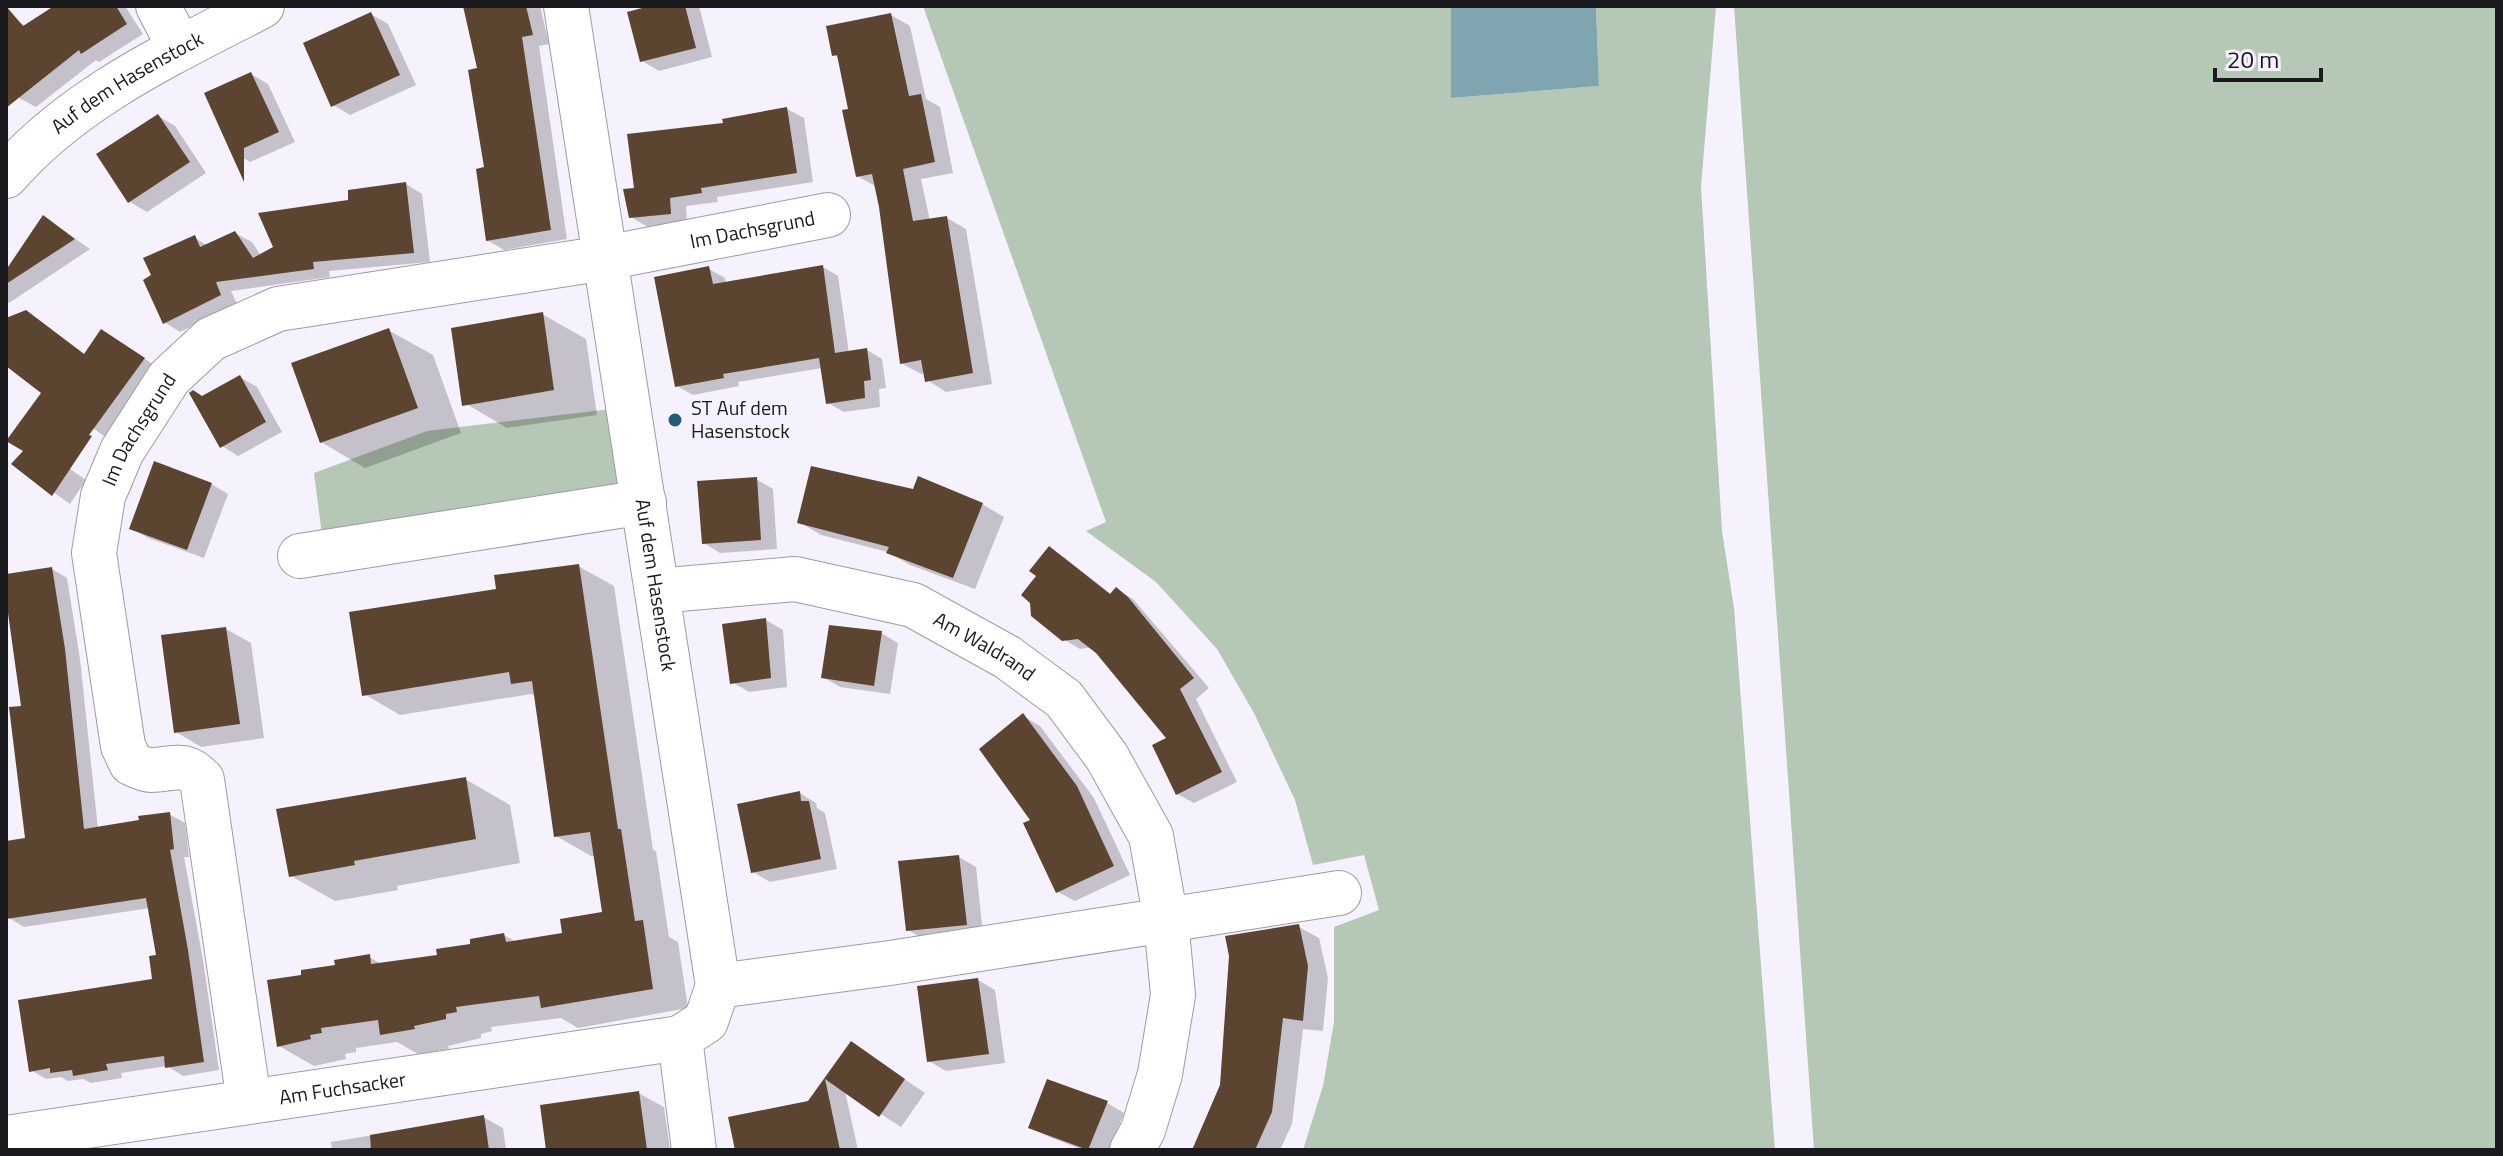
<svg xmlns="http://www.w3.org/2000/svg" width="2503" height="1156" font-family="'Titillium Web',sans-serif">
<rect width="100%" height="100%" fill="#f6f2fd"/>
<g fill="#b5c7b5">
<path d="M923,6H1451V98L1599,86L1596,6H1716L1701,186L1722,531L1734,608L1775,1150H1303L1323,1086L1334,1022V927L1379,910L1364,855L1313,865L1295,800L1254,713L1217,649L1156,582L1086,531L1106,522Z"/>
<path d="M1734,6H2497V1150H1814Z"/>
<path d="M619,408L635,494L323,543L314,473L427,431Z"/>
</g>
<path fill="#7fa6b0" d="M1451,6H1596L1599,86L1451,98Z"/>
<g fill="#0003">
<path d="M58,6H125L143,34L99,62L96,60L36,107L19,98L6,82V30L17,21L26,26Z"/>
<path d="M465,6H540L549,44L539,46L567,239L504,250L487,240V169L480,69Z"/>
<path d="M643,6H699L712,57L659,71L642,61Z"/>
<path d="M371,14L388,24L416,85L350,115L333,105Z"/>
<path d="M891,15L910,26L926,99L940,107L953,173L921,179L930,221L947,218L966,229L992,384L946,392L927,380L925,373L921,374L901,363L877,187L857,176L851,110L839,58L834,55Z"/>
<path d="M251,74L268,84L295,142L250,162L233,152Z"/>
<path d="M787,109L804,118L813,182L717,197L718,202L686,206L687,223L648,227L631,217L636,190L725,124Z"/>
<path d="M158,116L175,126L206,173L147,212L130,202Z"/>
<path d="M406,184L422,194L430,262L329,271L330,277L231,291L237,304L180,332L164,322L195,238L208,246L235,233L252,242L261,256L351,202Z"/>
<path d="M43,217L90,249L9,303L6,301V274Z"/>
<path d="M823,267L838,276L849,353L867,350L882,359L886,388L879,389L880,407L844,412L828,403L822,368L738,382L739,386L693,395L677,386L709,269L725,278L726,284Z"/>
<path d="M26,312L86,355L117,341L159,368L108,439L6,364V321Z"/>
<path d="M542,314L586,339L597,415L507,428L463,402Z"/>
<path d="M388,330L433,355L461,433L365,468L321,442Z"/>
<path d="M240,377L257,387L282,432L238,456L222,446L203,398Z"/>
<path d="M48,454L86,480L70,504L14,464Z"/>
<path d="M756,479L773,489L777,549L720,553L704,543Z"/>
<path d="M211,484L228,494L204,558L148,538L132,528Z"/>
<path d="M982,504L1004,517L975,589L910,565L888,552L821,535L799,522Z"/>
<path d="M1049,549L1065,558L1112,595L1117,590L1133,599L1209,688L1196,699L1237,782L1194,803L1177,794L1169,738L1092,647L1080,649L1063,639L1039,576Z"/>
<path d="M578,566L614,586L653,850L656,851L669,937L678,942L688,1008L578,1028L561,1018L491,1027L492,1031L481,1034V1038L448,1046L449,1049L418,1054L397,1042L356,1048V1052L345,1054L346,1059L314,1066L279,1046L337,967L369,957L383,965L439,957L504,935L516,942L564,934L605,914L596,856H591L556,836L536,696L531,694L400,715L364,694L498,591Z"/>
<path d="M52,569L67,578L80,659L98,829L169,814L185,823L189,857H184L203,960L219,1070L183,1076L167,1066L121,1073L122,1078L91,1083L83,1079L68,1081L61,1077L46,1079L31,1070L155,981L158,957L150,908L24,927L9,918L6,900V843L27,840L23,707L6,592V576Z"/>
<path d="M766,620L783,630L787,687L749,692L732,682Z"/>
<path d="M226,629L251,643L264,738L201,747L176,732Z"/>
<path d="M881,633L898,643L890,694L840,687L823,677Z"/>
<path d="M1023,716L1040,726L1094,798L1130,875L1075,901L1058,892L1033,821Z"/>
<path d="M465,779L510,805L520,863L397,886L398,890L335,901L291,876Z"/>
<path d="M800,793L816,803L817,808L825,813L837,869L770,882L753,872Z"/>
<path d="M959,857L976,867L983,934L925,940L908,930Z"/>
<path d="M1299,927L1319,938L1328,978L1323,1031L1303,1029L1292,1124L1280,1150H1194Z"/>
<path d="M978,980L995,990L1005,1063L946,1071L929,1061Z"/>
<path d="M851,1043L925,1093L901,1127L845,1091L858,1150H737L809,1103Z"/>
<path d="M638,1093L664,1107L670,1150H548Z"/>
<path d="M1107,1103L1124,1113L1109,1150H1083L1047,1136L1030,1127Z"/>
<path d="M483,1117L503,1128L506,1150H332L331,1142Z"/>
</g>
<g fill="#5b4530">
<path d="M6,6L23,26L54,6H116L127,24L81,54L79,50L6,108Z"/>
<path d="M463,6H526L533,35L522,37L551,230L486,241L476,169L484,167L468,70L477,68Z"/>
<path d="M650,6H685L696,48L640,62L627,12Z"/>
<path d="M371,12L400,75L331,107L303,43Z"/>
<path d="M891,13L909,96L921,94L935,162L903,169L913,221L947,216L973,373L925,382L921,360L900,364L879,207L872,174L856,177L842,110L848,109L837,55L832,56L826,26Z"/>
<path d="M251,72L279,132L244,148V182L204,93Z"/>
<path d="M787,107L797,173L701,188L702,193L670,198L671,214L629,218L623,189L634,188L627,134L723,123L722,119Z"/>
<path d="M158,114L190,162L128,203L96,154Z"/>
<path d="M406,182L414,253L313,262L314,269L216,282L221,295L163,324L143,280L151,275L143,258L195,235L200,247L235,231L253,258L273,247L258,213L348,200V190Z"/>
<path d="M43,215L75,239L6,284V270Z"/>
<path d="M823,265L835,353L867,348L871,380L864,381L865,398L826,404L819,358L723,374L724,378L675,387L654,277L709,266L713,284Z"/>
<path d="M26,310L84,354L101,329L145,358L89,435L92,436L52,496L11,464L23,451L6,441L41,393L6,366V318Z"/>
<path d="M543,312L554,390L462,406L451,328Z"/>
<path d="M389,328L418,408L320,443L291,363Z"/>
<path d="M240,375L266,422L220,448L189,393L193,390L202,396Z"/>
<path d="M154,461L212,483L187,550L129,529Z"/>
<path d="M811,466L913,489L918,476L983,503L953,578L886,553L889,547L797,523Z"/>
<path d="M757,477L761,540L702,544L697,481Z"/>
<path d="M1049,546L1110,594L1116,587L1128,597L1194,678L1180,689L1222,772L1176,795L1152,745L1166,738L1096,653L1078,639L1062,641L1031,616L1030,603L1021,595L1036,576L1029,571Z"/>
<path d="M579,564L618,829H621L635,921L643,920L653,989L541,1008L539,996L456,1007L457,1012L446,1014V1019L414,1026L415,1029L380,1035L378,1020L321,1028L322,1033L310,1035L311,1039L277,1047L267,980L301,975V970L335,965L334,960L370,954L371,964L437,955L436,949L470,944V939L504,933L506,942L562,933L560,919L602,912L590,832L554,837L532,681L511,684L509,672L362,696L349,612L496,589L494,575Z"/>
<path d="M52,567L65,649L84,829L139,820L138,816L170,812L174,849L170,850L188,950L204,1062L165,1068L164,1056L106,1064L108,1070L73,1076L72,1070L50,1073V1068L29,1072L18,1000L152,979L149,956L156,955L146,898L6,919V841L25,838L9,707L21,706L6,599V574Z"/>
<path d="M766,618L771,678L730,684L722,624Z"/>
<path d="M829,625L882,631L874,686L821,678Z"/>
<path d="M226,627L240,724L174,733L161,635Z"/>
<path d="M1023,713L1077,786L1114,866L1056,893L1023,823L1030,820L979,749Z"/>
<path d="M466,777L476,839L354,861L355,865L289,877L276,809Z"/>
<path d="M800,791L801,801H809L821,859L751,873L737,804Z"/>
<path d="M959,855L967,925L906,931L898,861Z"/>
<path d="M1299,924L1308,966L1303,1021L1283,1018L1272,1112L1255,1150H1192L1220,1085L1229,956L1225,936Z"/>
<path d="M978,978L989,1054L927,1062L917,986Z"/>
<path d="M851,1041L905,1079L879,1117L825,1079L840,1150H735L728,1117L808,1101Z"/>
<path d="M1047,1079L1108,1101L1088,1150L1028,1128Z"/>
<path d="M639,1091L647,1150H546L540,1105Z"/>
<path d="M484,1115L489,1150H371L370,1135Z"/>
</g>
<g fill="none" stroke-linecap="round" stroke-linejoin="round">
<defs>
<g id="minor">
<path d="M158,6L180,48"/>
<path id="s1" d="M566,6L718,986L706,1021L680,1038L694,1150"/>
<path id="s2" d="M6,176C74,97 172,53 262,6"/>
<path d="M300,556L644,502"/>
<path id="s3" d="M657,591L795,579L913,605L1007,657L1064,699L1107,757L1151,836L1166,920L1173,995L1160,1074L1143,1130L1132,1150"/>
<path d="M718,986L890,963L1339,893"/>
<path id="s4" d="M249,1101L202,780C184,760 173,770 151,770C144,770 137,766 131,763L123,746L94,553L103,496L122,451L169,378L211,339L278,309L605,258L828,215"/>
<path id="s5" d="M6,1138L680,1038"/>
</g>
</defs>
<use href="#minor" stroke="#9f9ba6" stroke-width="46"/>
<use href="#minor" stroke="#fff" stroke-width="44"/>
</g>
<circle fill="#215e75" stroke="#f6f2fd" stroke-width="3" cx="675" cy="420" r="8"/>
<g text-anchor="middle" stroke-width="8" stroke-linejoin="round" paint-order="stroke">
<g font-size="20" fill="#1a191d" stroke="#f6f2fd">
<text dy="7" stroke="none"><textPath href="#s2" startOffset="154">Auf dem Hasenstock</textPath></text>
<text dy="7" stroke="none"><textPath href="#s4" startOffset="1420">Im Dachsgrund</textPath></text>
<text dy="7" stroke="none"><textPath href="#s4" startOffset="748">Im Dachsgrund</textPath></text>
<text dy="7" stroke="none"><textPath href="#s1" startOffset="586">Auf dem Hasenstock</textPath></text>
<text dy="7" stroke="none"><textPath href="#s3" startOffset="342">Am Waldrand</textPath></text>
<text dy="7" stroke="none"><textPath href="#s5" startOffset="340">Am Fuchsacker</textPath></text>
</g>
<g font-size="20" fill="#1a191d" stroke="#f6f2fd" text-anchor="start">
<text x="691" y="415">ST Auf dem<tspan x="691" dy="23">Hasenstock</tspan></text>
</g>
</g>
<rect width="2503" height="1156" fill="none" stroke="#1a191d" stroke-width="16"/>
<path d="M2215 68v12h106v-12" fill="none" stroke="#1a191d" stroke-width="4"/>
<text x="2227" y="68" font-size="24" fill="#1a191d" stroke="#f6f2fd" stroke-width="6" paint-order="stroke">20 m</text>
</svg>
